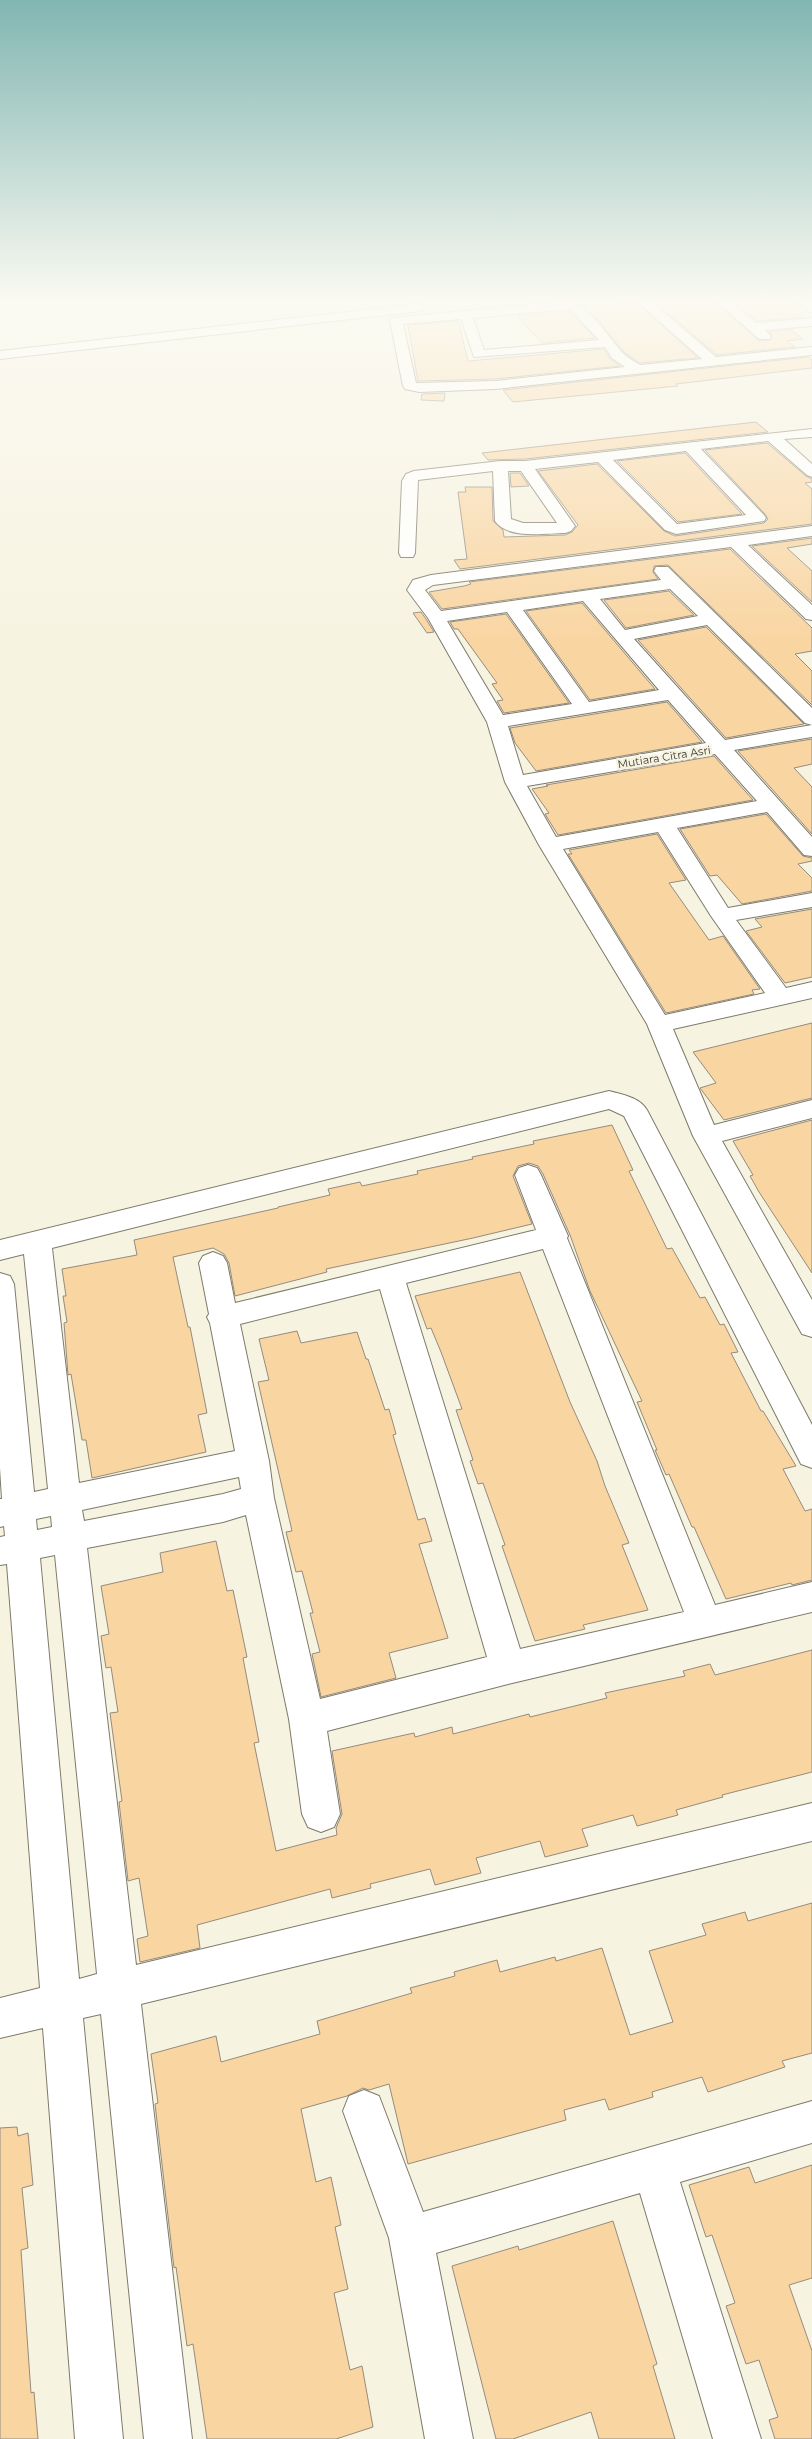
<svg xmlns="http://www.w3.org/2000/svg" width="812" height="2439" font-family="Montserrat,sans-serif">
<rect width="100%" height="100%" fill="#f7f3e1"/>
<g fill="#f9d5a2" stroke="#968b7d">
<path d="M678,300H713L759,341L771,340L773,336L769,332L791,330L803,339L787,341L795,347L717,355L655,302Z"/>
<path d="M732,300H781L803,317L757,321Z"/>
<path d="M639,303L640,306L698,358L640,363L624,352L598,320L583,306Z"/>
<path d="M566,311L571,313L595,338L542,343L517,316Z"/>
<path d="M458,321L468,361L604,349L610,359L620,366L495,379L418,381L408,325Z"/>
<path d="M808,357L812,360V368L676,384L678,386L513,402L503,390Z"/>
<path d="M445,393L444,401L421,400L422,394Z"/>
<path d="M756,422L768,432L525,459L488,460L482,453Z"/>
<path d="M767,443L806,476L812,479V482L805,483L812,489V524L460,569L454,560L467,559L458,492H466L465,487H492L493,521L503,530L504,537L565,535L572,532L578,525L538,471L597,464L664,531L675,536L764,523L768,519L765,514L705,450Z"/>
<path d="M685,453L742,514L678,522L617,461Z"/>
<path d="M510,473H520L529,486L511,487Z"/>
<path d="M812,538V544L787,548L812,571V602L752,546Z"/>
<path d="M730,549L812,628V651L795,654L812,671V705L668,565L654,566L653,572L658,579L442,609L429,592L464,586L471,584L469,582Z"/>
<path d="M669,591L694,615L626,628L604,600Z"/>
<path d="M582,603L655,689L590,700L526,611Z"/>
<path d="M421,612L426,619L434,632L427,633L413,613Z"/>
<path d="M506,614L569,703L504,713L497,701L503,700L492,684L497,683L458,629H454L450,622Z"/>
<path d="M706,627L804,724L726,738L638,640Z"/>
<path d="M667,702L702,742L536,771L515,743L510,728Z"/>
<path d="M812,739V764L794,768L812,787V834L738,751Z"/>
<path d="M714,756L753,800L558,835L545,814L549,813L532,789L548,786L546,785Z"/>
<path d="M766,814L803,856L812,858V861L798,864L812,878V891L742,904L717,875L710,876L680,829Z"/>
<path d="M657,834L686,880L669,883L709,940L723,936L760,989L752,990L754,994L666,1013L568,854H572L569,850Z"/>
<path d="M812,909V977L785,983L746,931L762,927L755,919Z"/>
<path d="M812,1023V1098L724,1120L700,1088L716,1083L693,1052Z"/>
<path d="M812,1120V1273L759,1192L750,1176L753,1175L733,1141Z"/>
<path d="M612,1125L633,1170L629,1171L667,1249L672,1248L700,1298L705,1297L720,1325L724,1324L738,1352L731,1353L761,1411H763L796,1466L783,1469L805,1511L812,1509V1580L792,1585L791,1583L726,1599L694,1527H692L669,1474L666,1475L655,1450H657L637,1402L642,1401L590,1291L570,1235L543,1174L538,1166L529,1163L518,1166L513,1176L532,1224L473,1238L326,1269L327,1272L235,1296L229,1263L224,1254L213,1248L173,1257L188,1327H190L207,1413L198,1415L206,1452L92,1478L86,1440H82L71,1374L68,1375L64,1323L67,1322L63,1296H66L62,1269L137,1255L134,1240L278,1208V1207L330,1195L328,1189L360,1182L362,1186L418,1174L417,1171L473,1159L472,1157L534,1144L533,1141Z"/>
<path d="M520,1272L570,1402L597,1461L605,1486L629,1543L622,1545L648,1610L583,1625L585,1629L535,1641L502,1546L505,1545L483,1483L478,1484L470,1461L473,1460L456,1410L462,1409L441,1352L431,1328L427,1329L415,1296Z"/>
<path d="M297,1331L301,1343L357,1332L366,1359H368L385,1410L389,1409L396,1434L393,1435L418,1520L425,1518L432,1541L419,1544L448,1638L389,1653L396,1678L321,1697L312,1654L320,1652L310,1613H313L302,1571L296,1572L286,1532L292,1531L258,1382L269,1380L259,1339Z"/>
<path d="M216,1541L227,1591L233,1590L247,1657L243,1658L259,1742L254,1743L276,1851L337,1835L336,1828L342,1814L332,1751L414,1733L415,1737L452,1727L453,1734L529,1714L530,1717L607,1698L605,1693L685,1676L683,1671L710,1664L715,1675L812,1650V1772L722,1795L723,1797L676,1810L678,1815L637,1826L633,1815L582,1829L588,1846L545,1857L540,1841L476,1858L481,1873L435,1885L430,1869L370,1884L371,1888L332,1898L330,1889L197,1925L200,1948L140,1962L137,1939L148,1936L139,1878L128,1881L119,1802L122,1801L110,1713L118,1712L111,1667L106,1668L101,1636L109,1634L101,1586L163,1572L160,1553Z"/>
<path d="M812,1903V2053L782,2061L785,2067L708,2092L702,2077L652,2092L653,2097L609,2110L605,2099L564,2110L566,2120L408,2164L389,2084L369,2090L363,2088L347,2096L301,2109L316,2182L331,2177L341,2225L335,2227L348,2289L334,2293L350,2370L362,2366L373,2427L336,2439H207L193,2344L187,2346L176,2267L174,2268L155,2104L158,2103L151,2054L216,2036L221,2062L320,2034L317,2021L412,1993L410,1988L455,1976L454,1972L497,1960L500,1972L555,1957L556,1961L602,1948L630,2035L673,2022L649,1951L706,1935L702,1924L745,1912L748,1921Z"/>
<path d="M17,2127L18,2136L28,2133L33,2185L22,2188L28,2248L21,2250L31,2393L34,2392L38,2439H0V2128Z"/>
<path d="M812,2165V2278L789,2285L812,2351V2439H775L769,2420L778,2417L759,2360L746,2364L726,2306L735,2303L712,2235L706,2237L689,2185L749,2167L755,2183Z"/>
<path d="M613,2221L657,2364L653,2366L675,2439H599L591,2412L513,2439H496L452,2266L518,2246L519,2250Z"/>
</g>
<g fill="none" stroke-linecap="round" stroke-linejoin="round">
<defs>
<g id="minor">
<path d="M640,300H650L716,357L812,347V355L495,389L419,392L405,389L403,386L390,321L391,318L567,301C591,307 605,333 621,351C626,357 634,361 640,365L702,359L641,305ZM566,309L572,311L599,340L484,350L473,318ZM461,319L474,357L605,347L612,358L625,367L495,381L416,383L403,324Z"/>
<path d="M715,300H729L756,323L812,318V326L765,330L771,336L769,339H759Z"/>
<path d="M796,300L812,302V312L808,311Z"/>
<path d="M418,304L422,305L424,308L422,311L0,359V351Z"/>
<path d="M812,429V437L784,439L812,464V477L807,475L768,441L701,449L764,515L766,518L764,521L676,534L665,530L598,462L535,469L575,526L571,531L565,533C546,533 508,540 495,521L493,471L418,480L415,553L413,557H401L399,553L402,481L406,474L414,471L500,461H525ZM686,451L746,515L677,524L613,460ZM508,471H521L557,523H523L511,519Z"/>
<path d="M812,526V536L748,545L812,605V620L806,619L731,547L433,585L425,590L441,611L661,580L654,571L656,567H668L812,708V725L805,723L707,625L634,639L725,740L812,725V737L734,750L812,837V856L804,855L767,812L677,828L728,908L812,893V907L736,920L786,988L812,982V998L673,1029L714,1125L812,1100V1118L722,1141L812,1300V1337L802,1334L693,1136L647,1024L539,845L505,782L487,722L428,618L407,590L413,580L431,575ZM670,589L698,616L625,630L600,599ZM583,601L659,690L589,702L523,610ZM507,612L572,704L503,715L447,621ZM668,700L706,743L523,775L508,726ZM715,754L757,801L556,837L527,786ZM658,832L711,916L765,993L665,1015L563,849Z"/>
<path d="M609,1091C623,1095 639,1097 647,1110L812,1425V1468L801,1464L624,1116L609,1109L52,1248L79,1483L235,1451L210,1323L207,1317L209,1314L199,1263L203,1256L213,1252L223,1256L227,1263L235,1303L536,1230L515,1175L519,1168L528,1165L537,1168L541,1175L568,1236L567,1238L715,1605L812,1582V1612L508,1684L327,1731L340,1814L334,1827L321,1832L308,1827L302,1814L289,1719L246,1515L223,1522L87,1548L136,1965L812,1803V1841L141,2004L192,2439H144L101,2014L83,2018L123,2439H75L43,2028L0,2038V1998L40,1988L7,1564L0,1565V1537L5,1536L4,1526L0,1527V1499H2L0,1468V1273L10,1276L14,1284L34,1492L48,1489L24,1254L0,1260V1240ZM543,1249L684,1612L520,1649L406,1283ZM380,1289L487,1657L320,1699L274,1498L269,1461L240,1324ZM239,1477L241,1489L223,1494L84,1521L82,1510ZM51,1516L52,1527L37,1530L36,1519ZM55,1555L97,1974L79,1979L40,1558Z"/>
<path d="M364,2090L379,2096L423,2212L812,2101V2143L680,2182L761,2439H713L640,2193L436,2253L473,2439H425L389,2238L343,2111L349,2096Z"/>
</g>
</defs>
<use href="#minor" stroke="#7e7a6a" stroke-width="2"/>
<use href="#minor" fill="#fff" fill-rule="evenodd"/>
</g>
<linearGradient id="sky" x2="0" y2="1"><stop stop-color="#81b6b2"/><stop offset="0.47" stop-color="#fbfaf2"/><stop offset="1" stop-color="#fbfaf2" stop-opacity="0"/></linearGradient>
<rect width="812" height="641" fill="url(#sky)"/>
<g text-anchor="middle" stroke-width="5" stroke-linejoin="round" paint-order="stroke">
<g font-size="11" fill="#3c3a33" stroke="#f7f3e1">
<text transform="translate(664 757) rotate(-9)" y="4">Mutiara Citra Asri</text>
</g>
</g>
</svg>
